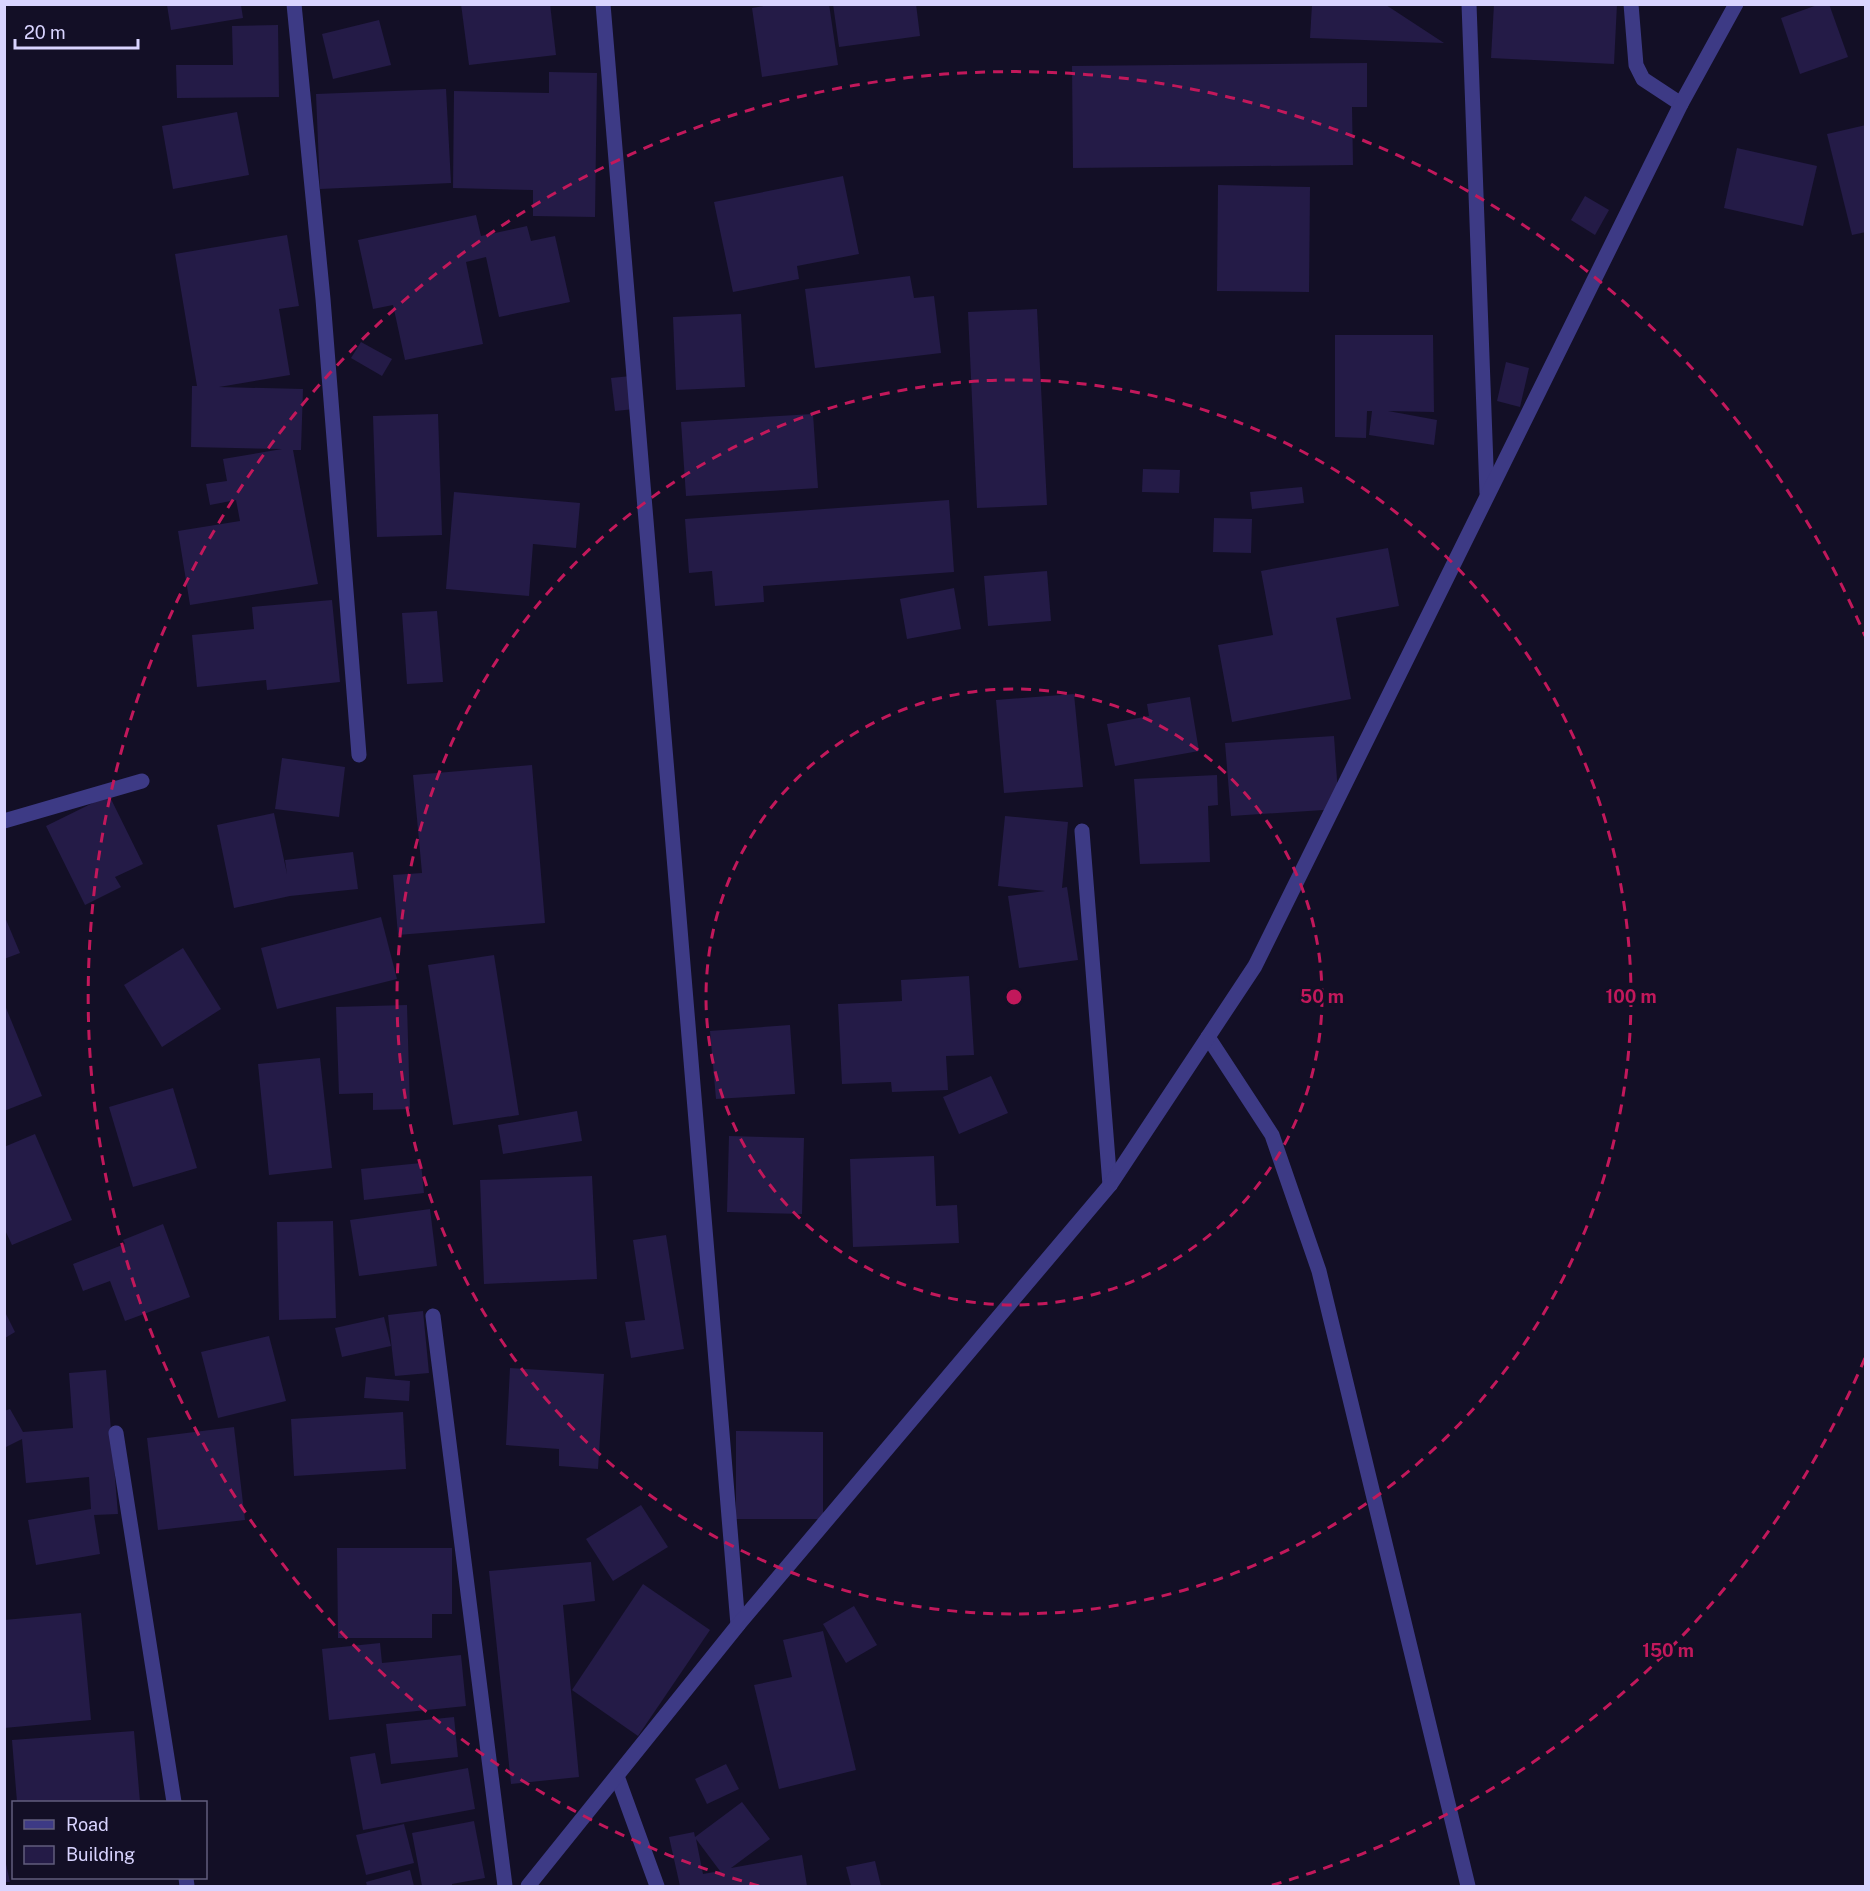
<svg xmlns="http://www.w3.org/2000/svg" width="1870" height="1891" font-family="'Public Sans',sans-serif">
<rect width="100%" height="100%" fill="#130f26"/>
<g fill="#241b47" fill-rule="evenodd">
<path d="M461,4H550L556,55L469,65Z"/>
<path d="M776,4H829L838,65L762,77L752,8Z"/>
<path d="M833,4H916L920,36L839,47Z"/>
<path d="M1494,4H1617L1614,64L1491,58Z"/>
<path d="M1820,4H1829L1848,57L1800,74L1781,18Z"/>
<path d="M167,5H241L243,18L171,30Z"/>
<path d="M1312,5H1386L1444,43L1310,38Z"/>
<path d="M379,20L391,65L333,79L322,34Z"/>
<path d="M278,25L279,97L177,98L176,65H233L232,26Z"/>
<path d="M1367,63V107H1352L1353,165L1073,168L1072,66Z"/>
<path d="M549,72L597,73L595,217L533,216V190L453,188L454,91L549,93Z"/>
<path d="M446,89L451,183L320,189L316,94Z"/>
<path d="M237,112L249,175L173,189L162,126Z"/>
<path d="M1866,125V232L1852,235L1827,134Z"/>
<path d="M1737,148L1817,166L1803,226L1724,208Z"/>
<path d="M843,176L859,254L797,266L799,279L733,292L714,202Z"/>
<path d="M1218,185L1310,187L1309,292L1217,291Z"/>
<path d="M1585,196L1609,210L1595,235L1571,220Z"/>
<path d="M476,215L481,236L527,226L531,241L555,236L570,302L499,317L486,257L466,262L483,344L405,360L393,305L373,309L358,240Z"/>
<path d="M287,235L299,306L279,309L290,375L219,387L303,389L301,450H293L318,584L190,605L178,531L240,521L236,500L210,505L206,484L227,481L223,459L282,449L191,447L192,386H197L175,254Z"/>
<path d="M910,276L914,298L934,296L941,353L815,368L805,289Z"/>
<path d="M1037,309L1047,505L977,508L968,312Z"/>
<path d="M741,314L745,387L676,390L673,317Z"/>
<path d="M1335,335H1433L1434,412L1388,411L1437,420L1434,445L1369,435L1372,411H1367L1366,438L1335,437Z"/>
<path d="M361,342L392,359L382,376L351,358Z"/>
<path d="M1506,362L1529,368L1520,407L1497,401Z"/>
<path d="M631,376L635,409L615,411L611,378Z"/>
<path d="M438,414L442,535L377,537L373,416Z"/>
<path d="M813,414L818,488L686,496L681,422Z"/>
<path d="M1143,469L1180,470L1179,493L1142,492Z"/>
<path d="M1302,487L1304,503L1252,509L1250,492Z"/>
<path d="M454,492L580,503L576,548L533,544L529,596L446,589Z"/>
<path d="M949,500L954,572L763,586L764,602L715,606L712,571L689,573L685,519Z"/>
<path d="M1214,518L1252,519L1251,553L1213,552Z"/>
<path d="M1388,548L1399,606L1336,618L1351,699L1232,722L1218,645L1273,635L1261,571Z"/>
<path d="M1047,571L1051,621L988,626L984,576Z"/>
<path d="M954,588L961,629L907,639L900,599Z"/>
<path d="M332,600L340,682L267,690L266,680L197,687L192,635L254,629L252,607Z"/>
<path d="M437,611L443,682L407,684L402,613Z"/>
<path d="M1074,694L1083,787L1004,793L996,700Z"/>
<path d="M1190,697L1199,751L1115,766L1107,724L1149,716L1147,704Z"/>
<path d="M1334,736L1339,809L1231,816L1225,743Z"/>
<path d="M282,758L345,767L339,817L275,809Z"/>
<path d="M532,765L545,923L398,935L393,875L422,873L413,775Z"/>
<path d="M1217,775L1218,805L1208,806L1210,862L1140,864L1134,779Z"/>
<path d="M109,795L143,864L115,877L121,887L85,905L46,826Z"/>
<path d="M274,813L287,874L285,860L353,852L358,889L290,896L234,908L217,825Z"/>
<path d="M1005,816L1068,822L1062,888L1067,887L1078,960L1019,968L1008,896L1045,891L998,886Z"/>
<path d="M4,915L20,953L4,959Z"/>
<path d="M381,917L397,979L277,1009L261,948Z"/>
<path d="M183,948L221,1009L162,1047L124,985Z"/>
<path d="M494,955L519,1115L453,1125L428,965Z"/>
<path d="M969,976L974,1055L946,1056L948,1090L892,1092L891,1082L842,1084L838,1004L902,1001L901,980Z"/>
<path d="M4,1003L42,1096L4,1111Z"/>
<path d="M407,1005L410,1109L373,1110V1093L339,1094L336,1007Z"/>
<path d="M790,1025L795,1094L716,1099L710,1031Z"/>
<path d="M320,1058L332,1168L269,1175L258,1064Z"/>
<path d="M991,1076L1008,1113L959,1134L943,1097Z"/>
<path d="M173,1088L197,1168L133,1187L109,1107Z"/>
<path d="M577,1111L582,1141L503,1154L498,1125Z"/>
<path d="M35,1134L72,1220L12,1245L4,1228V1147Z"/>
<path d="M729,1136L804,1138L802,1214L727,1212Z"/>
<path d="M934,1156L936,1206L957,1205L959,1243L853,1247L850,1159Z"/>
<path d="M421,1163L424,1193L364,1200L361,1169Z"/>
<path d="M592,1176L597,1279L484,1284L480,1180Z"/>
<path d="M430,1209L437,1266L359,1276L350,1220Z"/>
<path d="M333,1221L336,1318L279,1320L277,1222Z"/>
<path d="M163,1224L190,1297L125,1321L110,1281L83,1291L73,1264L125,1244L123,1240Z"/>
<path d="M666,1235L684,1349L631,1358L625,1322L645,1320L633,1240Z"/>
<path d="M423,1311L429,1373L395,1376L388,1315Z"/>
<path d="M5,1312L15,1332L5,1338Z"/>
<path d="M384,1317L391,1346L342,1357L335,1328Z"/>
<path d="M269,1336L286,1401L218,1418L201,1352Z"/>
<path d="M510,1368L604,1374L598,1469L559,1466V1449L506,1445Z"/>
<path d="M106,1370L118,1514L94,1515L100,1554L36,1565L28,1520L91,1509L89,1477L26,1483L22,1439L4,1448V1411L10,1409L23,1432L73,1428L69,1373Z"/>
<path d="M366,1377L410,1381L409,1401L364,1398Z"/>
<path d="M403,1412L406,1469L294,1476L291,1419Z"/>
<path d="M234,1427L245,1520L158,1530L147,1438Z"/>
<path d="M736,1431L823,1432V1519H736Z"/>
<path d="M641,1505L668,1547L613,1581L586,1539Z"/>
<path d="M337,1548H452V1614H432V1638H338Z"/>
<path d="M591,1562L595,1601L563,1605L579,1777L511,1784L489,1571Z"/>
<path d="M643,1584L710,1630L638,1736L572,1690Z"/>
<path d="M854,1606L877,1645L846,1663L823,1624Z"/>
<path d="M81,1613L91,1720L4,1728V1620Z"/>
<path d="M823,1631L856,1770L779,1789L754,1685L792,1677L783,1640Z"/>
<path d="M380,1643L382,1663L461,1655L466,1706L329,1720L322,1649Z"/>
<path d="M454,1717L458,1757L391,1764L386,1724Z"/>
<path d="M134,1731L140,1802H17L12,1740Z"/>
<path d="M375,1753L381,1784L468,1768L475,1809L363,1830L350,1757Z"/>
<path d="M726,1764L739,1789L707,1804L695,1779Z"/>
<path d="M742,1802L770,1839L731,1868L802,1855L807,1886H680L669,1837L694,1832L695,1837ZM696,1839L720,1871L703,1874Z"/>
<path d="M474,1821L485,1878L452,1884V1886H422L412,1833Z"/>
<path d="M404,1824L414,1863L366,1875L356,1835Z"/>
<path d="M4,1855L10,1882H4Z"/>
<path d="M875,1861L881,1886H851L846,1867Z"/>
<path d="M410,1870L414,1886H367L366,1882Z"/>
</g>
<g fill="none" stroke-linecap="round" stroke-linejoin="round">
<g stroke="#3d3a85" stroke-width="15">
<path d="M294,4L323,299L359,755"/>
<path d="M603,4L738,1625"/>
<path d="M1469,4L1487,493"/>
<path d="M1631,4L1636,65L1643,79L1681,104"/>
<path d="M4,821L142,781"/>
<path d="M1082,831L1110,1185"/>
<path d="M1208,1037L1272,1135L1319,1271L1468,1886"/>
<path d="M433,1316L505,1886"/>
<path d="M116,1433L174,1802"/>
<path d="M617,1776L657,1886"/>
<path d="M186,1878L187,1886"/>
<path d="M528,1886L738,1625L1110,1185L1255,966L1681,104L1736,4"/>
</g>
</g>
<g fill="none" stroke="#c2185b" stroke-width="3" stroke-dasharray="10 8">
<circle cx="1014" cy="997" r="308"/>
<circle cx="1014" cy="997" r="617"/>
<path d="M1865 1358A925 925 0 0 1 1269 1886M759 1886A925 925 0 1 1 1865 636"/>
</g>
<circle cx="1014" cy="997" r="9" fill="#c2185b" stroke="#130f26" stroke-width="3"/>
<g font-size="18" text-anchor="middle" font-weight="bold" fill="#c2185b" stroke="#130f26" stroke-width="4.5" stroke-linejoin="round" paint-order="stroke">
<text x="1322" y="1003">50 m</text>
<text x="1631" y="1003">100 m</text>
<text x="1668" y="1657">150 m</text>
</g>
<rect width="1870" height="1891" fill="none" stroke="#d9d4ff" stroke-width="12"/>
<rect x="12" y="1801" width="195" height="78" fill="#130f26" stroke="#625e7d" stroke-width="1.5"/>
<rect x="24" y="1820" width="30" height="9" fill="#3d3a85" stroke="#625e7d" stroke-width="1.5"/>
<text x="66" y="1831" font-size="18" fill="#d9d4ff">Road</text>
<rect x="24" y="1846" width="30" height="18" fill="#241b47" stroke="#625e7d" stroke-width="1.5"/>
<text x="66" y="1861" font-size="18" fill="#d9d4ff">Building</text>
<path d="M15 39v9h123v-9" fill="none" stroke="#d9d4ff" stroke-width="3"/>
<text x="24" y="39" font-size="18" fill="#d9d4ff" stroke="#130f26" stroke-width="4.5" paint-order="stroke">20 m</text>
</svg>
